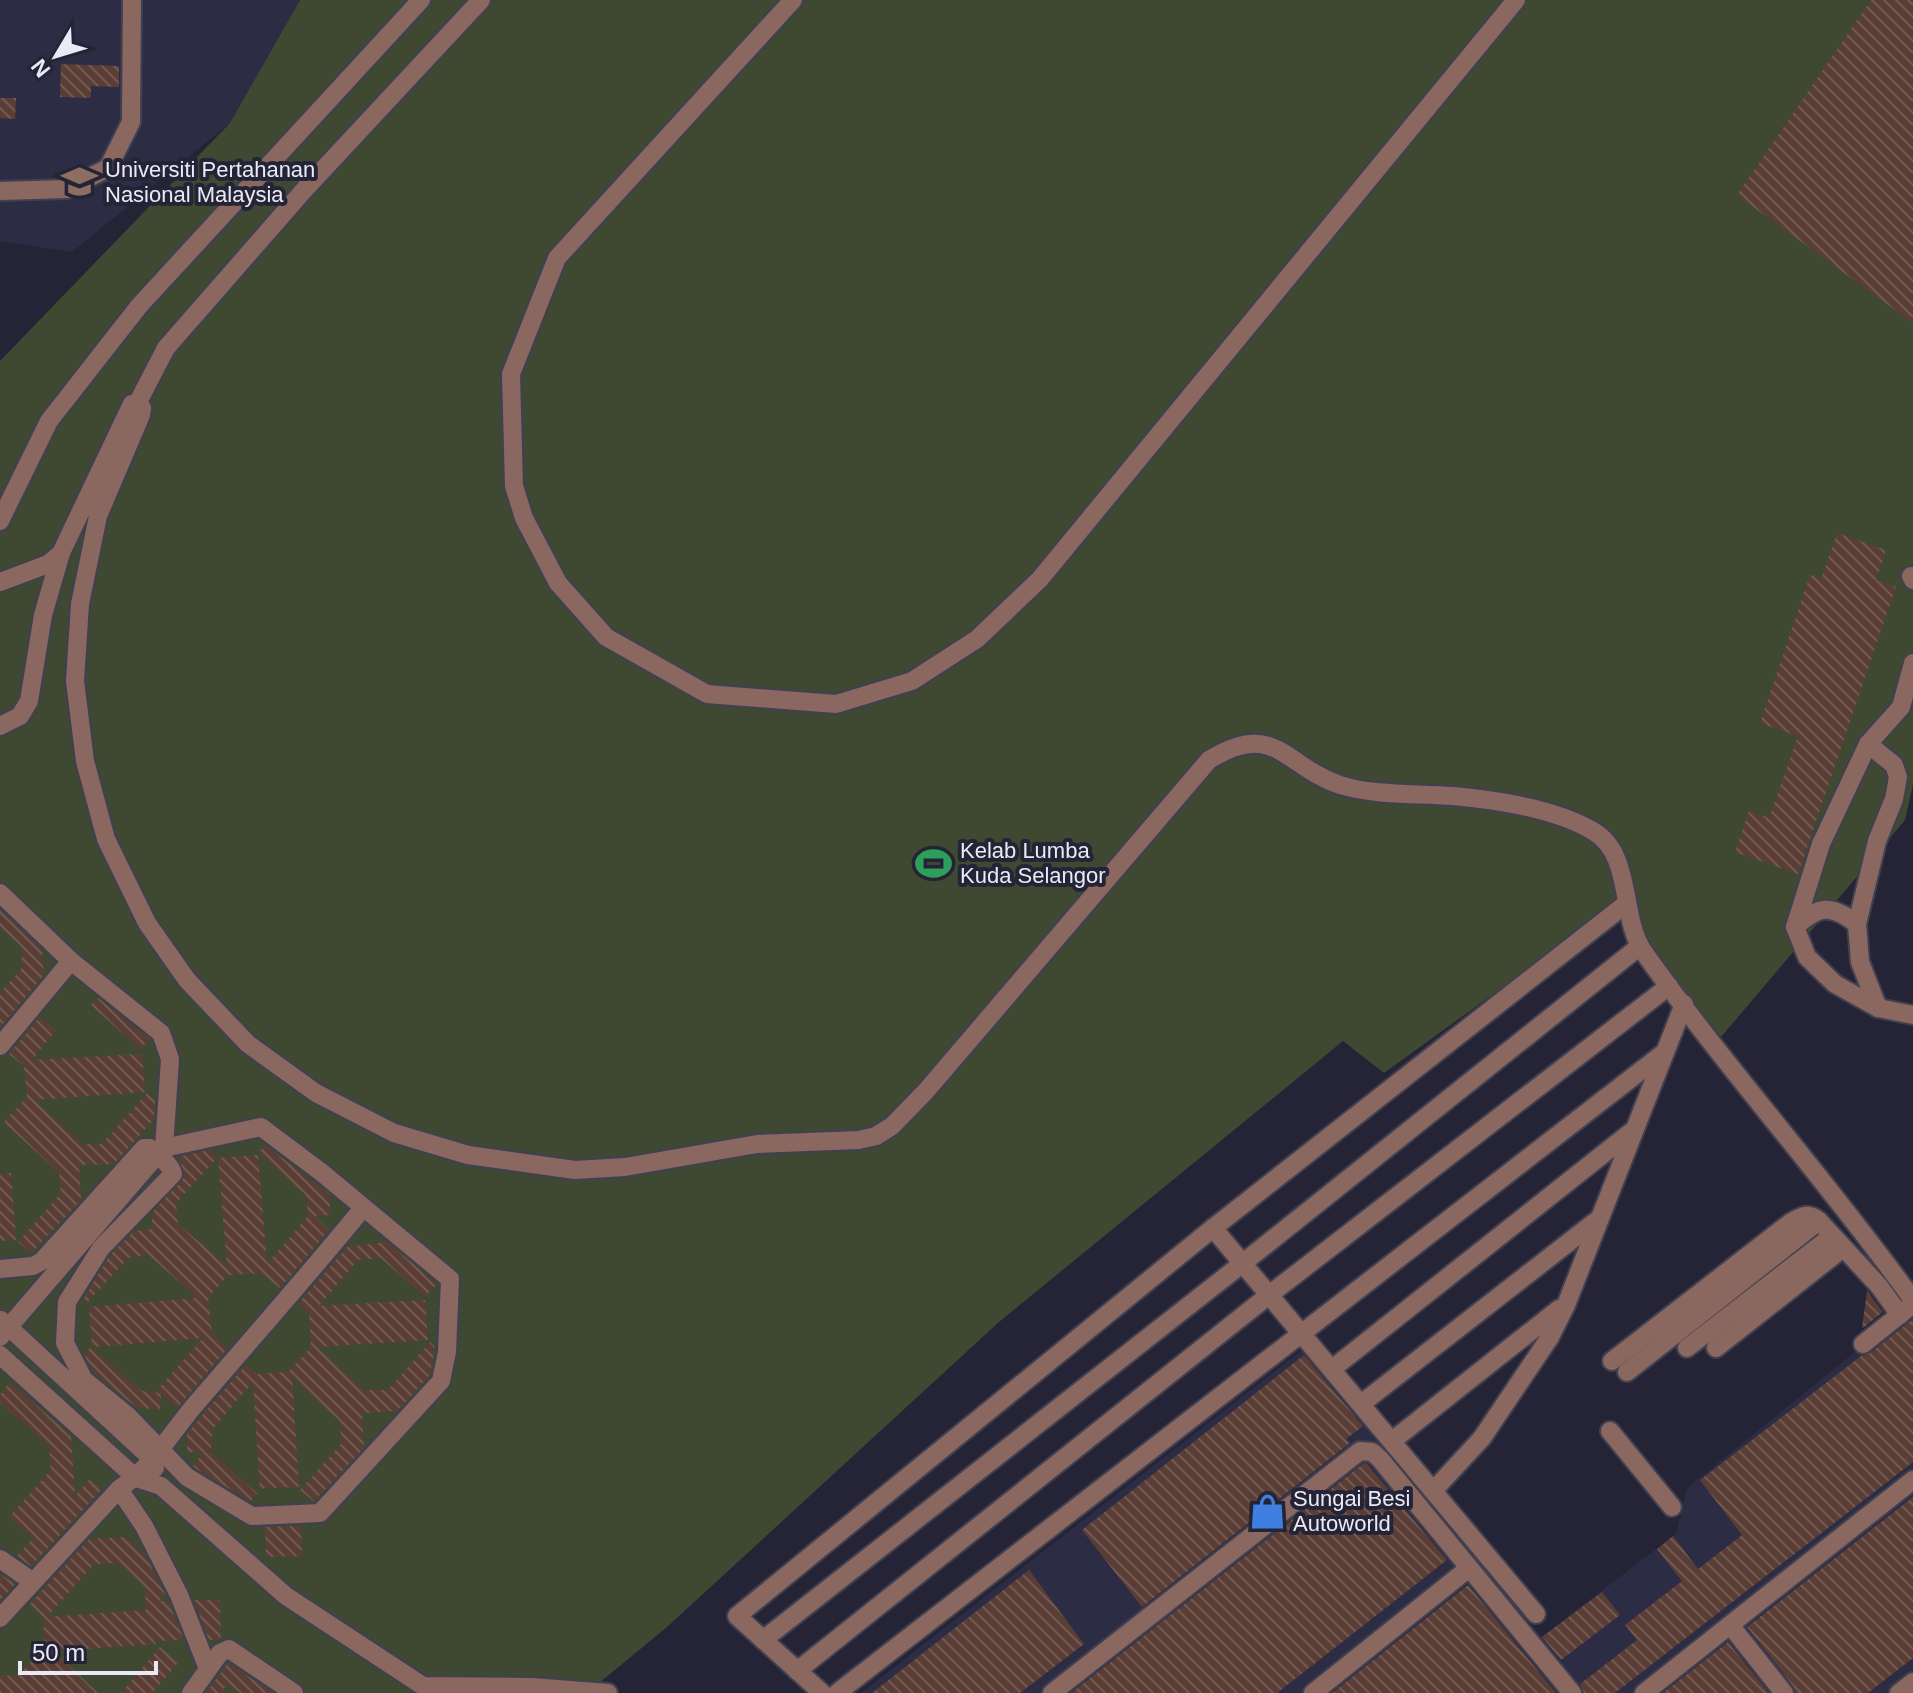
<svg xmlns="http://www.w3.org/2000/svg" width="1913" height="1693" font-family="Helvetica,sans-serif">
<defs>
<pattern id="building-back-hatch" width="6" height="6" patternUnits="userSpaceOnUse" patternTransform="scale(2)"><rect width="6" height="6" fill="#5a3d34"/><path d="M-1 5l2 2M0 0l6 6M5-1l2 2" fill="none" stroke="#725952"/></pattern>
</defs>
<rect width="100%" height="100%" fill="#242436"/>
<g fill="#2d2c45">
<path d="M0,0H300L230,123L72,252L0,241Z"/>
<path d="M1913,1305V1693H861L1307,1346L1541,1637L1676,1534L1687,1488Z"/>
</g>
<path fill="#3f4932" d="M300,0H1913V784L1905,820L1721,1037L1614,907L1384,1073L1343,1041L999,1322L667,1627L587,1693H0V361L230,123Z"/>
<g fill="url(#building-back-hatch)" fill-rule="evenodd">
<path d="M1871,0H1913V323L1737,195Z"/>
<path d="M61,64L119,66V87L91,86V98L60,97Z"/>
<path d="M0,98H16L15,119L0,118Z"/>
<path d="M1837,533L1886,550L1876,580L1896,587L1798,874L1735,852L1749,811L1769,818L1798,736L1760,723L1810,575L1821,579Z"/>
<path d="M0,910L42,950L44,975L0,1027V993L22,968L21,946L0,927Z"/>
<path d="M98,998L150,1039L140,1049L91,1005Z"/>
<path d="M40,1017L56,1030L32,1060L142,1054L145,1092L34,1100L82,1144H102L147,1093L155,1100L154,1119L114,1164L79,1165L81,1200L31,1253L18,1242L61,1193L59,1173L4,1122L27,1097L24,1066L9,1054Z"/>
<path d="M265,1145L329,1194L331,1215L315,1216L329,1230L280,1288L261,1273L228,1275L208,1298L212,1333L227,1349L177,1408L161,1394L160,1410L136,1407L94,1372L84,1355L91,1347L142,1391L160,1393L157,1390L203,1338L92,1347L89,1307L197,1298L149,1255L128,1258L87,1303L83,1300L110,1255L134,1231L152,1229V1213L184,1177L179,1159L182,1156L209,1150L217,1158L176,1203L178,1224L227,1266L218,1158L258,1155L267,1264L308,1216L306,1195L259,1152Z"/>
<path d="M11,1173L16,1240L0,1241V1174Z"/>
<path d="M387,1242L437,1284L425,1297L381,1258L358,1260L319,1306L425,1300L428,1340L317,1347L364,1390H388L430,1342L435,1347L430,1375L397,1411L362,1413L364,1448L314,1501L300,1490L342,1443L339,1420L292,1377L299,1487L264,1488L260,1492L253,1382L212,1430L211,1452L258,1494L250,1501L195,1468L193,1466L204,1452H187V1434L209,1407L246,1365L257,1374L288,1372L311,1347L309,1313L298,1304L347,1247Z"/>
<path d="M1867,1291L1883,1312L1863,1328H1862Z"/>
<path d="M1913,1319V1462L1615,1693H1584L1580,1684L1637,1640L1625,1625L1682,1581L1657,1549L1673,1536L1698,1569L1742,1535L1700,1480L1861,1356L1870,1353Z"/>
<path d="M1304,1355L1363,1426L1346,1439L1350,1443L1142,1607L1082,1530Z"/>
<path d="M10,1382L71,1436L75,1496L90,1479L102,1489L31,1566L17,1556L33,1538L9,1517L51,1470L49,1446L0,1403V1395Z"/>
<path d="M1364,1463L1367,1464L1447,1560L1277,1693H1071Z"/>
<path d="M1913,1497V1658L1868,1693H1796L1793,1686L1747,1627Z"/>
<path d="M301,1526L302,1556L266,1557L265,1527Z"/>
<path d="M125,1537L145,1555L165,1594L159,1601H168L184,1640L153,1641L157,1644L53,1651L98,1693H0V1676L19,1675L45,1646L43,1617L30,1604L89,1539ZM118,1563L145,1587L146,1610L47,1617L94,1564Z"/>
<path d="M1029,1570L1084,1644L1020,1693H872Z"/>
<path d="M0,1574L15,1584L0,1600Z"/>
<path d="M1468,1585L1556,1693H1332Z"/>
<path d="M1602,1592L1620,1615L1561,1660L1542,1637Z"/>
<path d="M194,1600H220L221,1639L209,1640Z"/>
<path d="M1728,1642L1769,1693H1663Z"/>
<path d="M160,1647L178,1663L152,1693H121Z"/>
<path d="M228,1663L273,1693H241L227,1684L221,1693H206Z"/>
</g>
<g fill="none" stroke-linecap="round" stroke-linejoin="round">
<defs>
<g id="minor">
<path d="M793,0L557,258L511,374L514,486L524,518L558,583L606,637L707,694L836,704L912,681L977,639L1040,579L1516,0"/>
<path d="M0,191L67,189L108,168L131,122L132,0"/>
<path d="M137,404L166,348L305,189L481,0"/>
<path d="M0,521L49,421L139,306L421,0"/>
<path d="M1911,576L1913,580"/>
<path d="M0,582L48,564L61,553L129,410L132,404H137L142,408L141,415L98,516L80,604L75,681L85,761L106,839L147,923L187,980L248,1044L316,1093L394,1133L468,1155L575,1170L625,1167L757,1144L859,1140L876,1136L892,1126L926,1091L1209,760C1275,719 1284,766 1340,785C1376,796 1415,793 1453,796C1497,800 1556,809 1593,831C1633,854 1620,917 1643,951C1728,1071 1827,1180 1913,1300"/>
<path d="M1913,663L1901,707L1868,744L1821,844L1795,927L1807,957L1835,984L1878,1008L1913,1015"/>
<path d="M0,726L20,716L29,701L43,615L61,553"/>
<path d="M1868,744L1894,765L1898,777L1894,799L1877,841L1857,924L1860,962L1878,1008"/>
<path d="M0,893L71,961L161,1033L170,1059L164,1148"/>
<path d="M1795,927C1819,905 1831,904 1857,924"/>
<path d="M0,1046L71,961"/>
<path d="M1213,1228L1627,903"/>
<path d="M0,1269L33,1266L42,1261L144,1148H150C158,1156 170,1163 173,1174L101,1248L67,1302L65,1343L84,1380L128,1416L187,1477L252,1516L320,1513L441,1381L447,1352L450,1279L321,1172L261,1127L164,1148L157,1155L0,1337"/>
<path d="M1,1320L152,1459L155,1468"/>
<path d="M1863,1344L1908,1308"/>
<path d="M1687,1348L1832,1236"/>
<path d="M1716,1348L1843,1248"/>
<path d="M0,1355L136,1478L161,1486L286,1596L423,1686L532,1687L608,1693"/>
<path d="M1612,1361L1790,1223C1802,1216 1808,1212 1819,1221L1879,1286L1900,1315"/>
<path d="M1332,1369L1631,1132"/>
<path d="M1627,1372L1819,1221"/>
<path d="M1361,1404L1596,1221"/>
<path d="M1610,1431L1672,1507"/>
<path d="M1392,1441L1559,1309"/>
<path d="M1433,1491L1482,1438L1550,1337L1566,1305L1684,1004"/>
<path d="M0,1559L33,1582"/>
<path d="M0,1618L119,1489"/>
<path d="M1730,1625L1784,1693"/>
<path d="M763,1640L1243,1263L1640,946"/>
<path d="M208,1669L179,1595L144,1526L119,1489C153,1467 173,1429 200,1399C255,1335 310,1273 363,1208"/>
<path d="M797,1671L1269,1295L1669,986"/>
<path d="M191,1693L220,1653L229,1649L294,1693"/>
<path d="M822,1693L737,1616L1213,1228L1536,1614"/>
<path d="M837,1693L1665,1052"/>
<path d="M1052,1693L1360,1451L1372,1452L1380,1459L1572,1693"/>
<path d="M1313,1693L1469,1568"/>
<path d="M1644,1693L1913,1480"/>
<path d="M1899,1693L1913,1682"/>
</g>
</defs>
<use href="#minor" stroke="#404051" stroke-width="22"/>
<use href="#minor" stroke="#8a675f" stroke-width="18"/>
</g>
<defs>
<symbol id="university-bare" viewBox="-9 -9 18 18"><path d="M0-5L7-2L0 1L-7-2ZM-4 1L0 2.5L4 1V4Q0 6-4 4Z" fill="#8d6e63" stroke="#242436" stroke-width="2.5" paint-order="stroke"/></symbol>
<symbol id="stadium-bare" viewBox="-9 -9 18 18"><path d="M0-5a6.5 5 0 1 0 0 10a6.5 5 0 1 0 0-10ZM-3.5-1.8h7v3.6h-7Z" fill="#2e9e5b" stroke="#242436" stroke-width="2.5" paint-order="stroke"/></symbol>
<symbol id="shop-bare" viewBox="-9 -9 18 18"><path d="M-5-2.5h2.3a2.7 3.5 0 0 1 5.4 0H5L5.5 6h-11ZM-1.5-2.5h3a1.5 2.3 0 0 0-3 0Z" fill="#3f7fe0" stroke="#242436" stroke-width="2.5" paint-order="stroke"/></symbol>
</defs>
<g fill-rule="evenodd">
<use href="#university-bare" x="54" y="156" width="51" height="51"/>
<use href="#stadium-bare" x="908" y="838" width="51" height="51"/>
<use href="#shop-bare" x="1242" y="1486" width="51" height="51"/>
</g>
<g text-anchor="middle" stroke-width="8" stroke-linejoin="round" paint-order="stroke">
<g font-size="22" fill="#eaeaf7" stroke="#242436" text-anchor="start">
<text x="105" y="177">Universiti Pertahanan<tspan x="105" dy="25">Nasional Malaysia</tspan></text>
<text x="960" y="858">Kelab Lumba<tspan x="960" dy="25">Kuda Selangor</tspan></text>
<text x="1293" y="1506">Sungai Besi<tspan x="1293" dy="25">Autoworld</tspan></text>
</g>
</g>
<g transform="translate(56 56) rotate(232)" stroke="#242436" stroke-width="6" paint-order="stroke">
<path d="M0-6L14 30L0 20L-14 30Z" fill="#eaeaf7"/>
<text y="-12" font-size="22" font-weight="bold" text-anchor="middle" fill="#eaeaf7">N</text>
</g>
<path d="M20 1661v12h136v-12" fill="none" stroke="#eaeaf7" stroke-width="4"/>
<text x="32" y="1661" font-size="24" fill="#eaeaf7" stroke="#242436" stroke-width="6" paint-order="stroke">50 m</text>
</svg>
